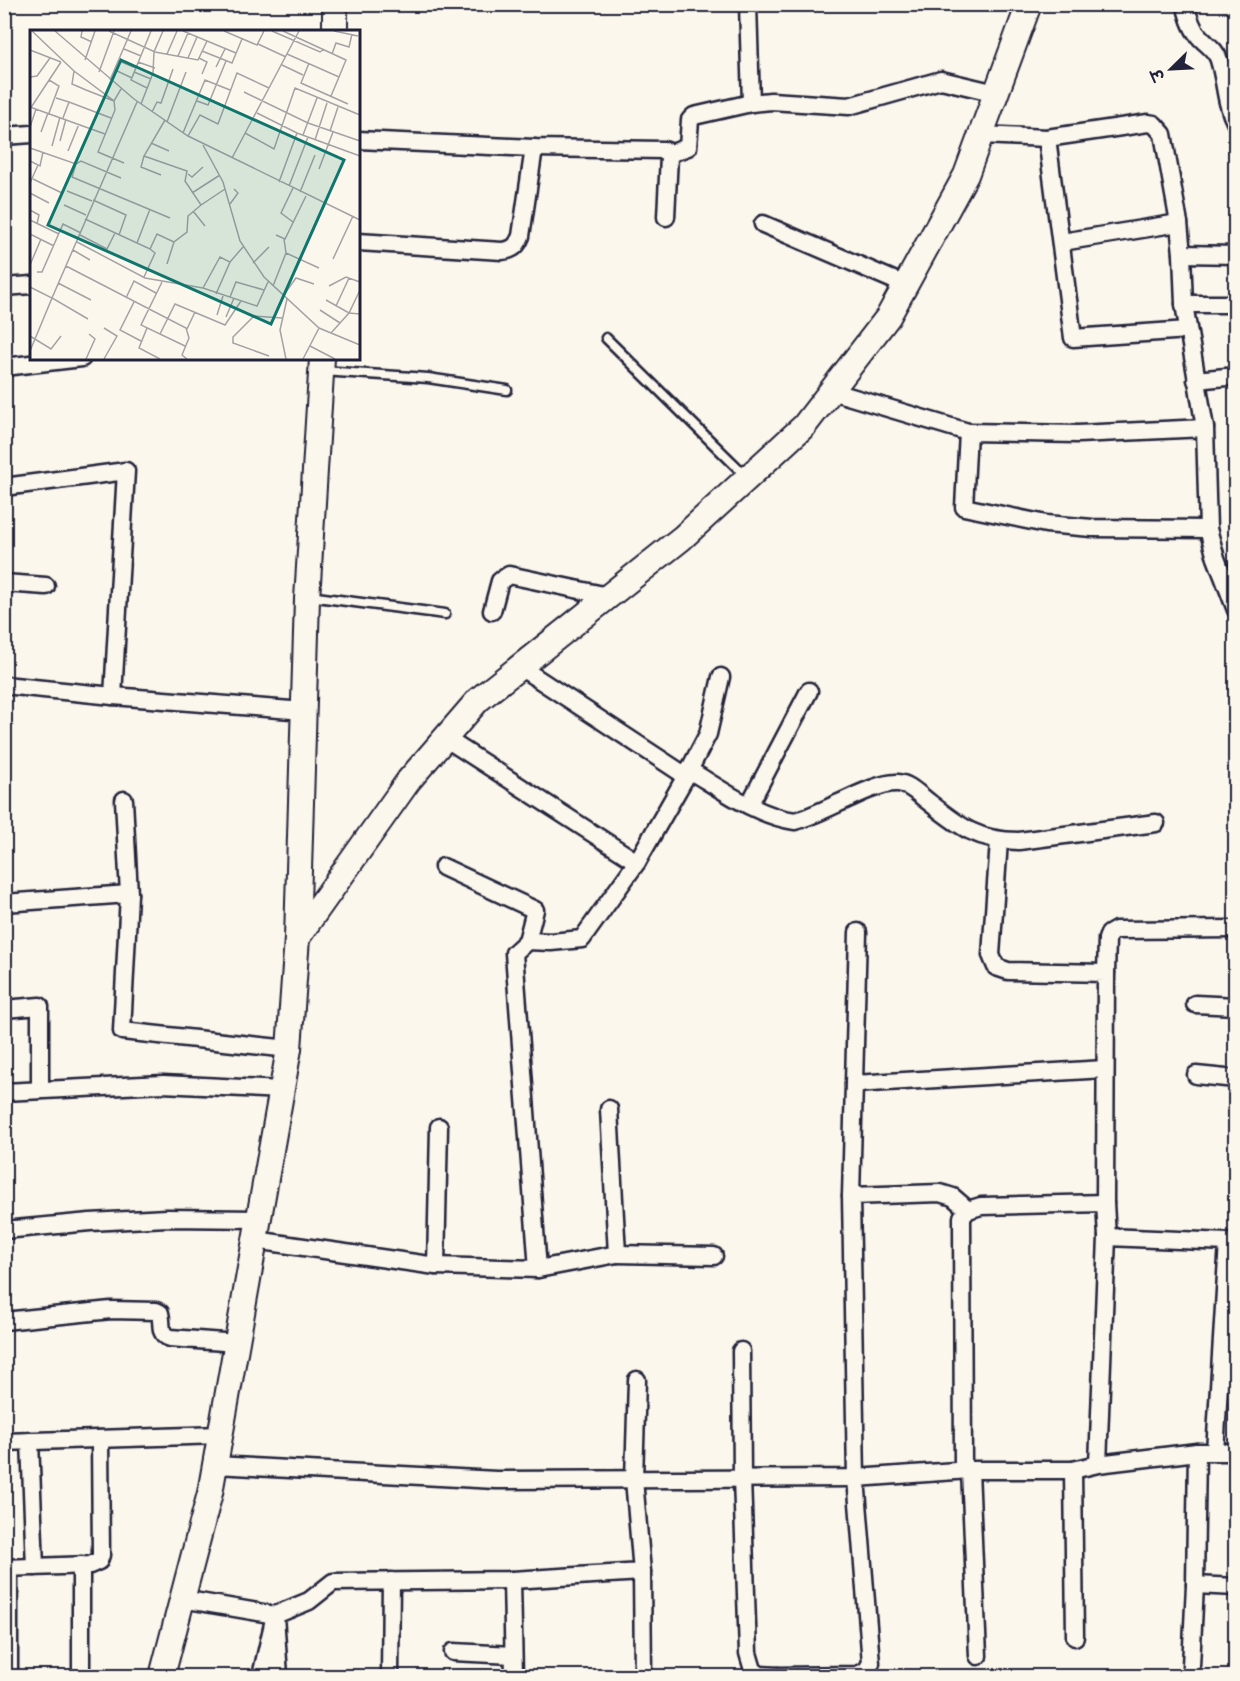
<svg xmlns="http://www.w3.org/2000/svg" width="1240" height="1681" font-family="'Comic Neue','Playpen Sans Deva',sans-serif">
<rect width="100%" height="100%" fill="#fbf7ec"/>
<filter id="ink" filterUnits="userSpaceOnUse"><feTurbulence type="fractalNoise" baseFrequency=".0167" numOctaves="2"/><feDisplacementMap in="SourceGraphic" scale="12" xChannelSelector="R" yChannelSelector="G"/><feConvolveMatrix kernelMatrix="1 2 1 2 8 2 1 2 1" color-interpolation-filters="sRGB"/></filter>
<g filter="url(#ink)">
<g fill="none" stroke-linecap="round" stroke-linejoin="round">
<defs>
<g id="lane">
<path d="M606,338L747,477"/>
<path d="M322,371L428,378L507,390"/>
<path d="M309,596L445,614"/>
</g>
<g id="street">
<path d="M748,4L751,103"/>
<path d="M1185,4C1188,15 1191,27 1198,35C1205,44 1216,49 1219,60C1226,82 1225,104 1236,124"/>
<path d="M981,135L1047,138L1148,123L1154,124L1163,134L1179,223L1182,254L1184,304L1205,428L1208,529L1216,558L1236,610"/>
<path d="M4,136L32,134"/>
<path d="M1047,138L1073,338L1188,330"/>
<path d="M358,140L534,148L663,150L667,151L669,156L666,217"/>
<path d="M669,154L688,147L690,120L694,116L751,103L771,101L849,106L941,80L996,93"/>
<path d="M763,224L905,285"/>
<path d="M358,242L502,251C513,250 517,246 521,236L534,148"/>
<path d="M1062,242L1179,223"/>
<path d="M1182,254L1236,255"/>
<path d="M4,287L32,285"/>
<path d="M1184,304H1236"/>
<path d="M4,367L82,358"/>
<path d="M1196,380L1236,376"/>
<path d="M831,391L968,432"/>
<path d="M1205,428L1078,434L968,432L964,507L1046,524L1092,528L1208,529"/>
<path d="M4,487L126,471L113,696"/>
<path d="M4,583L46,586"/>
<path d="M492,611L500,581L509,575L608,596"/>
<path d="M4,685L113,696L304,711"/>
<path d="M445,738L637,862"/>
<path d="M689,770C721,789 757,816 795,821C822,815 874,781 898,783C909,784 917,793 925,799C958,825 975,841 1019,841L1156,823"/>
<path d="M686,776L708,734L721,677"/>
<path d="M124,800L129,894"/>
<path d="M749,805L809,691"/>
<path d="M999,841L991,955L996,967L1008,971L1106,973L1105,1203L1107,1237L1098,1464"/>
<path d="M443,867L535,910L527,941"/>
<path d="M4,903L129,894L122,1031L289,1049"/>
<path d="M1106,973L1107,939L1109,934L1116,930L1236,929"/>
<path d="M1195,1004L1236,1006"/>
<path d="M4,1009L40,1006V1090"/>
<path d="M1196,1075L1236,1079"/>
<path d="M854,1084L1105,1069"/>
<path d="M4,1092L163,1084L281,1090"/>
<path d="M851,1196L940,1193L953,1197L968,1210"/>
<path d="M4,1230L90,1222L167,1218L259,1219"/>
<path d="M1107,1237L1228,1242L1215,1452"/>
<path d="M255,1240L436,1266L538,1269L514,953L527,941L551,942L582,939L637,862L686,776L520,667"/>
<path d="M617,1254L714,1256"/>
<path d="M436,1266L439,1127"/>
<path d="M538,1269L617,1254L609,1109"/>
<path d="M4,1321L111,1310L156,1311L160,1313C163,1324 158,1334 170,1338L237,1343"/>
<path d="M741,1351L742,1478L748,1653L753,1670L760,1675L778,1676"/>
<path d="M30,1441L35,1567"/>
<path d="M4,1442L220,1435"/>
<path d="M1197,1452L1195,1585L1236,1587"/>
<path d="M215,1465L496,1480L856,1478L970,1470H1073L1098,1464L1197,1452H1236"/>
<path d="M963,1470L962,1217L968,1210L981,1206L1105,1203"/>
<path d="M970,1470L978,1656"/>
<path d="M1073,1470L1075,1637"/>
<path d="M81,1565V1676"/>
<path d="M4,1568L90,1565L99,1561L101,1555L100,1439"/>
<path d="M9,1568V1676"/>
<path d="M642,1572L643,1676"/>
<path d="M512,1580L514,1676"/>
<path d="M182,1599L275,1615L279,1676"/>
<path d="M453,1652L513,1655"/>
<path d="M1191,1666L1195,1585"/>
<path d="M261,1676L275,1615L309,1601L333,1582L512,1580L642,1572L634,1479L637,1380"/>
<path d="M390,1676L391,1581"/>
<path d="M778,1676L857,1675L866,1671L871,1663L856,1478L851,1196L858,932"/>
</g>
<g id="secondary">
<path d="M335,4V32"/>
<path d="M297,938L409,780L478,700L682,538L804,426L888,317L966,175L1029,4"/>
<path d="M162,1676L210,1493L289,1049L297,938L307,599L322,358"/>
</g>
</defs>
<use href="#lane" stroke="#22223b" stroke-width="13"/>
<use href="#street" stroke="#22223b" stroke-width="21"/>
<use href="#secondary" stroke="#22223b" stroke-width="28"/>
<use href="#lane" stroke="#fbf7ec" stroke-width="8"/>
<use href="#street" stroke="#fbf7ec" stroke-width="16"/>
<use href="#secondary" stroke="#fbf7ec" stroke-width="24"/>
</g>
</g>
<g transform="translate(30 30)">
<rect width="330" height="330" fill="#fbf7ec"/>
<path fill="none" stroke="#a4a2a5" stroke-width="1.5" d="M2,1L44,41L84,71L85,80L68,122L94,133M25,1L104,69L158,106L330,190M52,1L51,7L62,12M79,1L125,22L168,30L177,11M153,1L206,23M194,1L227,15L234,1M242,1L290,22L294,19M253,1L316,30L309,47L257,24M304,1L328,6M228,14L256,27M94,19L111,26M0,20L31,32M172,21L202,33L212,9M137,24L147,1M302,24L306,13L319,17L322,4M148,26L158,3M158,28L167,7M169,28L177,32L172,44M55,30L65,1M89,31L106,38M108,32L125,38M279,33L271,53L318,74M252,35L273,45M186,37L195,19M85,40L102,48M44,41L42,54L56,60L84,71L91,59M69,42L84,1M104,42L121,49M0,47L7,46L20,28M80,50L101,1M117,58L101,50L121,1M214,62L278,93L330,111M301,66L309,47M26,68L39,72L33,88M167,71L178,75L196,31M39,72L81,88M111,74L123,43L124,22L133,1M0,77L75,104M0,79L31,32M122,82L127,72L131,73L143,39M19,83L29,56L19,50M227,83L267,103L330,126M135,90L114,126L157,141L155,151L171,175L195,159M137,92L156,42M0,97L6,79M300,101L308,77M11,102L18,83M153,103L175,50L200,60M215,103L244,119L265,58L330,85M273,105L287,68M158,106L170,85L188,94L207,43L239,58M285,110L297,73M30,111L36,89M121,113L139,121M173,115L193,152L210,211L234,247L289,298L330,315M22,116L30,87M0,118L46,134L51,131L91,148M38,121L49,94M114,126L111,137L131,145M202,128L269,1M0,131L10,136L13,122M46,134L42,147L140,188M289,139L303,102M158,144L162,147L173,137M3,149L32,163M249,152L267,103M0,153L8,135M259,156L278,107M37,161L62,171M270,162L285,125M0,163L19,173M162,163L190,145M63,170L96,185L89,205M200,174L208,163L204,159M34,175L56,185M0,180L9,185L7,194M163,181L175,196M55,189L120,219L127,204L144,212M0,190L29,204M263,192L251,183L263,158M0,204L24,216M50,205L77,219L85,203M246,205L255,209L276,166M47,212L115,248L173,258L227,276L238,252M107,213L120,179M276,214L294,174M43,220L60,230M256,223L289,238M303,229L323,186M200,232L213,217M223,233L239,217M137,234L144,212L157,202L158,186L171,175M0,235L11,209M36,236L156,298L159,308L152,325L157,329M7,242H12L33,194L51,203M114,247L125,223L120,219M132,252L111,295L155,316M28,253L61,270M243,256L256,223L254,209M299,256L316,247L330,252M0,257L22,268L0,321M173,258L190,227L200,232L186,264M253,266L266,248L284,254M200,267L206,252L234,260M96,268L104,251L126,263M296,270L319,283L330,284M104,272L90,300L111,311M306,276L319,248M290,280L310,293M187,285L193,266M196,287L204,268M58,289L22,268L107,72M117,298L109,318L130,329M157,299L165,282M301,303L319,283L330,260M130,304L145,274L195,295L211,271M0,306L21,319L31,306M280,316L305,329M239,326L203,313V307L224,286L252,288M56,329L65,309L59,304M74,329L87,306L74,298M256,329L250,300L257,269M273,329L289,298"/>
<path fill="#0f766e" fill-opacity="0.15" stroke="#0f766e" stroke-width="3" d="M91,30L314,130L241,294L18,195Z"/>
<rect width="330" height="330" fill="none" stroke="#22223b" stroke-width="3"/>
</g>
<rect width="1240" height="1681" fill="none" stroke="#fbf7ec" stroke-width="24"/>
<rect x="12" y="12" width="1216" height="1657" fill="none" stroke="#22223b" stroke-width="2" filter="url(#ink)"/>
<g transform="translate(1171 69) rotate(246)" stroke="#fbf7ec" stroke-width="4.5" paint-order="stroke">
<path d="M0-4.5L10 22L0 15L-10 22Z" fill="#22223b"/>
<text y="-9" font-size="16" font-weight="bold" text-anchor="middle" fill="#22223b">उ</text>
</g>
</svg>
